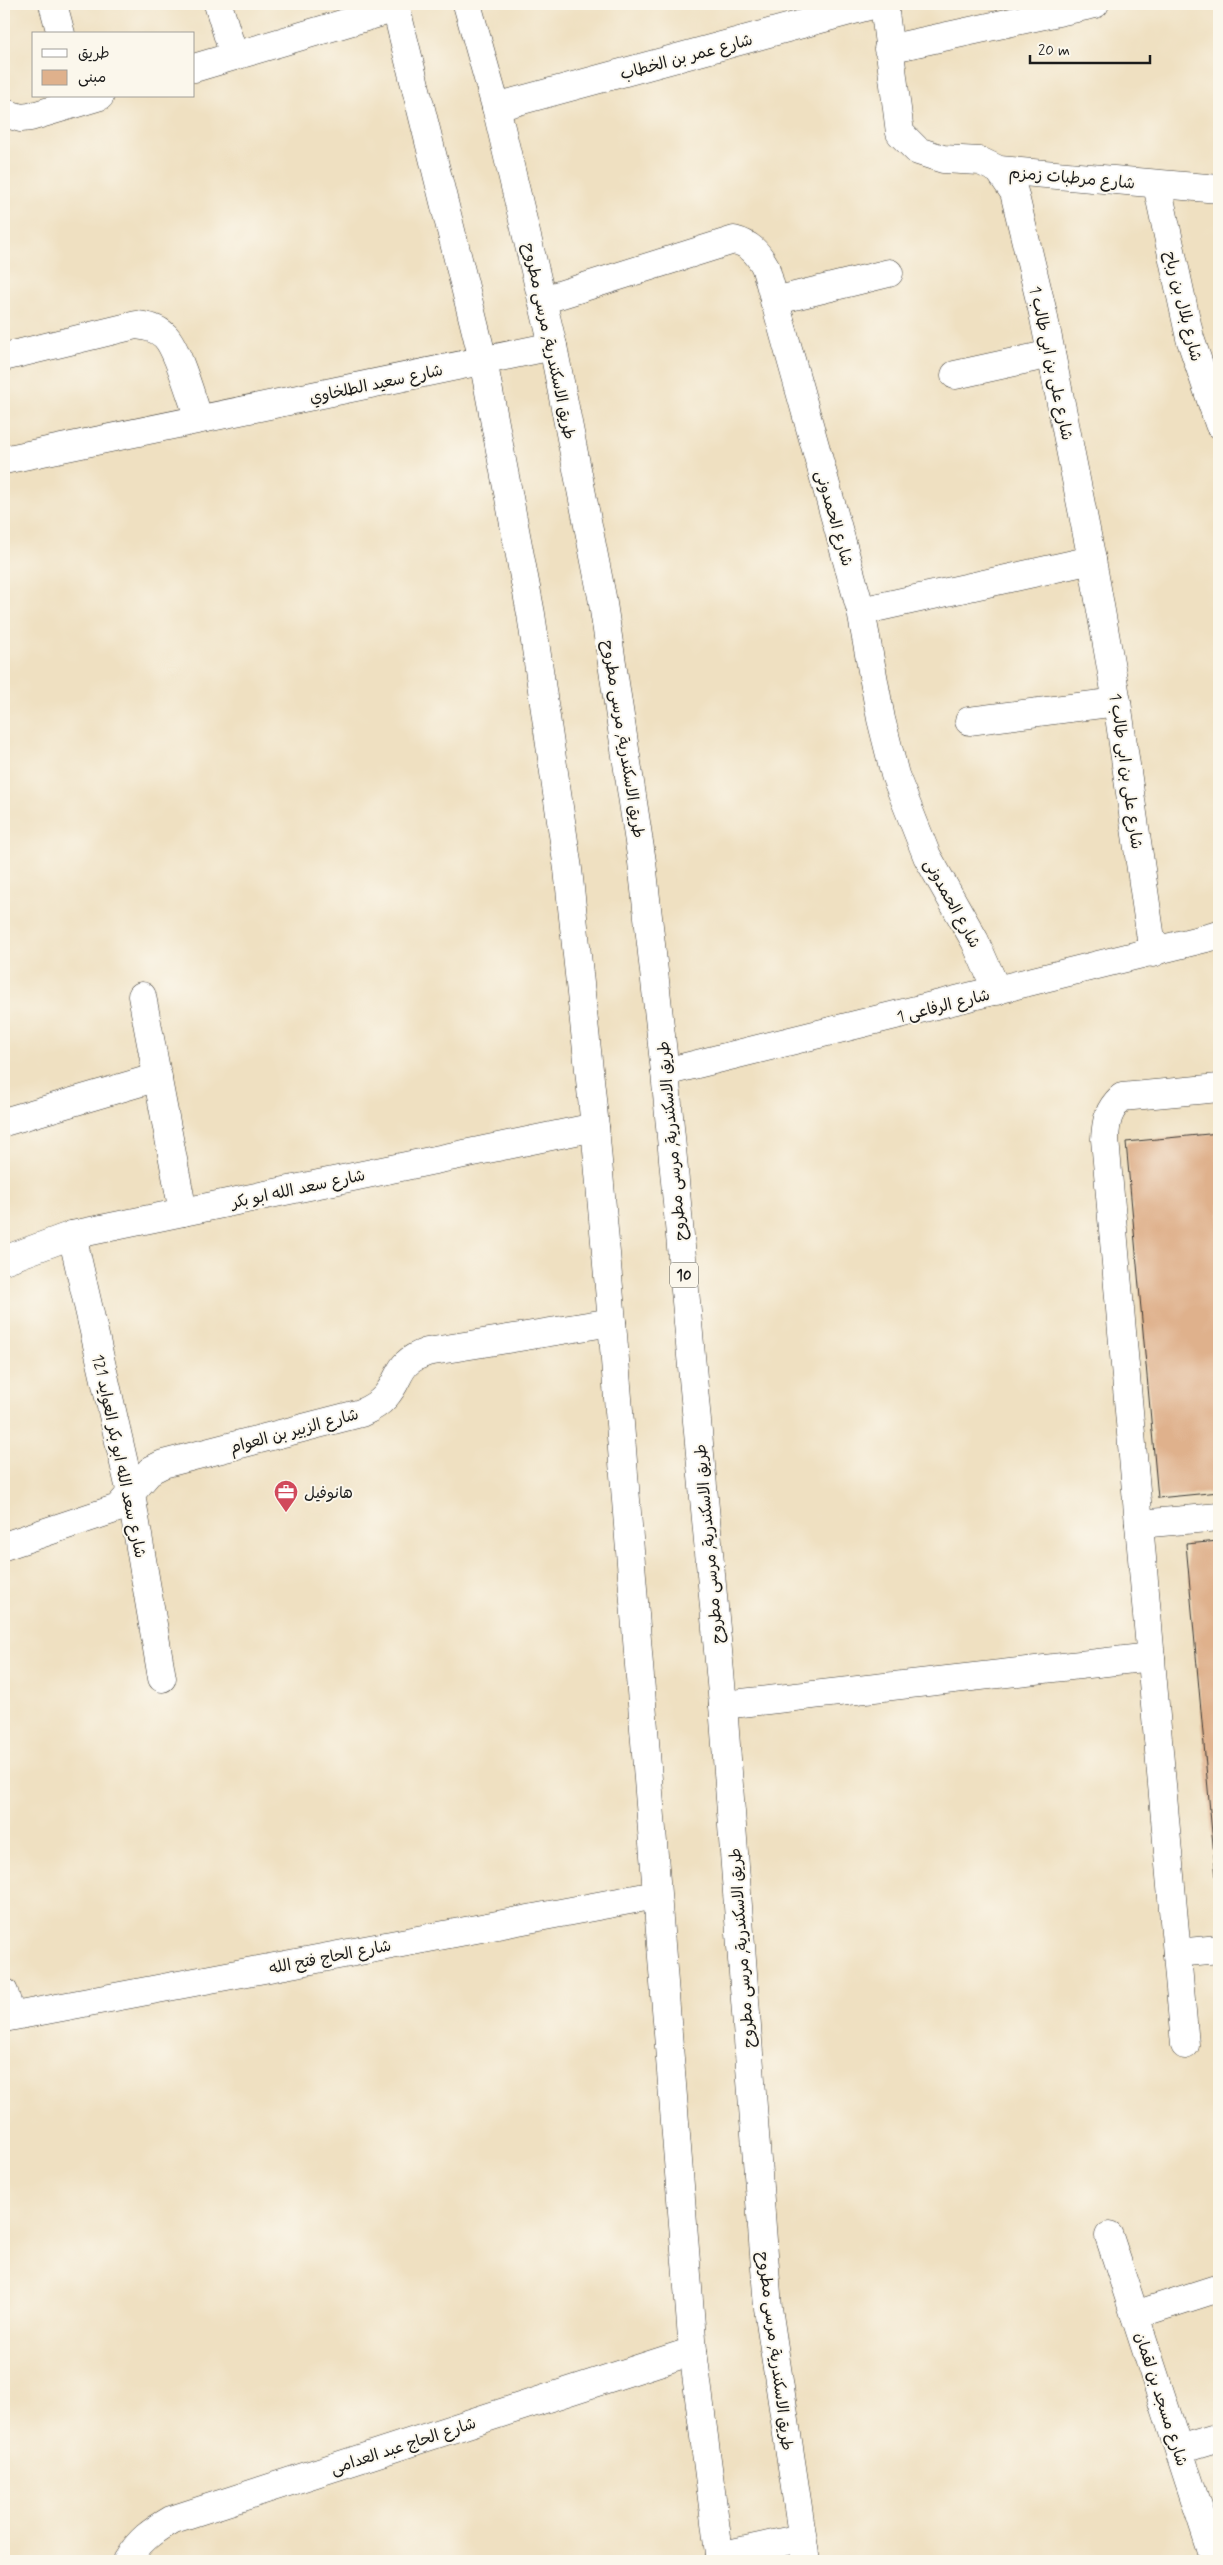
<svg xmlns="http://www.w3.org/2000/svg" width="1223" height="2565" font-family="Mynerve,'Playpen Sans Arabic',sans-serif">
<rect width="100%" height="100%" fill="#fbf7ec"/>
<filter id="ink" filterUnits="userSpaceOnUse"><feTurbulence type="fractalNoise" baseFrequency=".02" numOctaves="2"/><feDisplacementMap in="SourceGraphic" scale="10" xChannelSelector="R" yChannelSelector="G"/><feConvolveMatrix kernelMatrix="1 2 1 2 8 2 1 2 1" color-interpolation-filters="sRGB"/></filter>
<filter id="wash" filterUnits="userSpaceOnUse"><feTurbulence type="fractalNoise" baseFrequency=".0096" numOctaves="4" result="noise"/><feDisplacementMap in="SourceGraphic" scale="20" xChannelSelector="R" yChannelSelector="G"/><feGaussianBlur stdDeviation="1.12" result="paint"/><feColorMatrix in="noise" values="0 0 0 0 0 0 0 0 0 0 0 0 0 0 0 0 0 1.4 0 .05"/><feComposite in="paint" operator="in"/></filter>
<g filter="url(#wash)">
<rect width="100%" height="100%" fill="#efe0c1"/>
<g id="blocks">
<g fill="#dfb18c">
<path d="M1219,1133V1492L1158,1498L1126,1142Z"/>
<path d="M1219,1541V1900H1218L1186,1544Z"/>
</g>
</g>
</g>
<g filter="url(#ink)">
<use href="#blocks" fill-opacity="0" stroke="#3c3935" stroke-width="1"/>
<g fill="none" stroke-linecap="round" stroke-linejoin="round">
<defs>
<g id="minor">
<path d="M53,4L61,34"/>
<path d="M218,4L234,56"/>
<path d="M884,4L900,133L918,151L943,159L980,161L999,170L1219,189"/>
<path d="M888,49L1095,4"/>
<path d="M194,68L396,8"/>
<path d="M496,107L876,4"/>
<path d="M4,113L21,118L30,117L100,96"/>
<path d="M999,170L1014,192L1043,313L1092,560L1117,702L1153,953"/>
<path d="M1157,185L1190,338L1219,424"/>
<path d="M543,300L734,240C750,244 757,252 765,266L861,611L881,719L895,775L927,856L975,941L997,991"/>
<path d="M774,301L889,273"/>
<path d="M4,357L136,325C147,326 157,328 165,336C178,349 192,400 199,419"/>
<path d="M955,375L1051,354"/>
<path d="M4,460L553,346"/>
<path d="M861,611L1092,560"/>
<path d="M969,721L1117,702"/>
<path d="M142,996L183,1212"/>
<path d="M665,1072L1219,935"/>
<path d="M4,1122L158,1077"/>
<path d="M72,1235L131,1494L162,1678"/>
<path d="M4,1260L72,1235L595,1127"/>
<path d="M1139,1524L1219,1517"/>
<path d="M4,1546L118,1508L151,1470L163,1464L361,1413C370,1409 378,1405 385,1397C403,1377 395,1363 427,1352L612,1322"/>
<path d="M723,1705L1151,1657"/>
<path d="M1177,1953L1219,1949"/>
<path d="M4,1992L11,2016"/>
<path d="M4,2018L656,1895"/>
<path d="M1185,2045L1105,1139C1106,1121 1108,1110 1122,1097L1219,1088"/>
<path d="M1109,2236L1215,2561"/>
<path d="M1135,2315L1219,2288"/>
<path d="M1179,2449L1219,2437"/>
<path d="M127,2561C138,2541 152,2531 171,2520L693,2351"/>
</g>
<g id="major">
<path d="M395,4L483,360L531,614L568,869L595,1127L612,1322L693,2351L720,2561"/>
<path d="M467,4L496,107L553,346L602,597L642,862L665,1072L723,1705L768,2308L806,2561"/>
<path d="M719,2556L801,2538"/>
</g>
</defs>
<use href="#minor" stroke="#3c3935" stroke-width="29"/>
<use href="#major" stroke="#3c3935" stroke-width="29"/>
<use href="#minor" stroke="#fff" stroke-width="28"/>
<use href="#major" stroke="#fff" stroke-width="28"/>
</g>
</g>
<defs>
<symbol id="office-pin" viewBox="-11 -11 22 30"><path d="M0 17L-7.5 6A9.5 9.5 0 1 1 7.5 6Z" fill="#d1495b" stroke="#fbf7ec"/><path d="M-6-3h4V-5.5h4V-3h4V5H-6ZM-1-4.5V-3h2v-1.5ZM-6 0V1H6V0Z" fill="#fff"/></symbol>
</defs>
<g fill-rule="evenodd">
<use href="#office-pin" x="272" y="1478" width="28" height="38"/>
</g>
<g text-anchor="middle" stroke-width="4" stroke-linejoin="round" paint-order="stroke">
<rect fill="#fbf7ec" stroke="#5f5e5a" stroke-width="1" x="670" y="1262.5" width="28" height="25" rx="4"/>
<g font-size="15" font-weight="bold" fill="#1c1c1c">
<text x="684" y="1280">10</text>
</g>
<g font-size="16" fill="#1c1c1c" stroke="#fbf7ec">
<text transform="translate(686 56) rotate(-15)" y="6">شارع عمر بن الخطاب</text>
<text transform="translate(1072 177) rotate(5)" y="6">شارع مرطبات زمزم</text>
<text transform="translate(1184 306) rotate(76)" y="6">شارع بلال بن رباح</text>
<text transform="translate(550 341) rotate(78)" y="6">طريق الاسكندرية, مرسى مطروح</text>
<text transform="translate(1052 363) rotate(78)" y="6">شارع على بن ابى طالب 1</text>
<text transform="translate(376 383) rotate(-12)" y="6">شارع سعيد الطلخاوي</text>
<text transform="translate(835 518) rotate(74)" y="6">شارع الحمدونى</text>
<text transform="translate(624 739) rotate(81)" y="6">طريق الاسكندرية, مرسى مطروح</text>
<text transform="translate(1127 771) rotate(82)" y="6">شارع على بن ابى طالب 1</text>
<text transform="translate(953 903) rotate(61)" y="6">شارع الحمدونى</text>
<text transform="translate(943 1005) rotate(-14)" y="6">شارع الرفاعى 1</text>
<text transform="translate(671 1141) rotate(-95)" y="6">طريق الاسكندرية, مرسى مطروح</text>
<text transform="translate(298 1188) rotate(-12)" y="6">شارع سعد الله ابو بكر</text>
<text transform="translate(294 1430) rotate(-15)" y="6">شارع الزبير بن العوام</text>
<text transform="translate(120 1456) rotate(78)" y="6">شارع سعد الله ابو بكر العوايد 121</text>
<text transform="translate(708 1544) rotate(-95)" y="6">طريق الاسكندرية, مرسى مطروح</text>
<text transform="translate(741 1948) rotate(-94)" y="6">طريق الاسكندرية, مرسى مطروح</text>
<text transform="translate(330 1956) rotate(-11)" y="6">شارع الحاج فتح الله</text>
<text transform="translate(776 2351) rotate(83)" y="6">طريق الاسكندرية, مرسى مطروح</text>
<text transform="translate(1162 2399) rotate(72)" y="6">شارع مسجد بن لقمان</text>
<text transform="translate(403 2445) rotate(-18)" y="6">شارع الحاج عبد العدامى</text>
</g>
<g font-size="16" fill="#1c1c1c" stroke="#fbf7ec" text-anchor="start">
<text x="304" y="1498">هانوفيل</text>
</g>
</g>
<rect width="1223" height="2565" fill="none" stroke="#fbf7ec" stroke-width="20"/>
<rect x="32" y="32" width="162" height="65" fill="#fbf7ec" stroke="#a29f99"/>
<rect x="42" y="49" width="25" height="8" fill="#ffffff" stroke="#a29f99"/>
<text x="78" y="58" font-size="15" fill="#1c1c1c">طريق</text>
<rect x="42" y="70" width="25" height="15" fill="#dfb18c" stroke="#a29f99"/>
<text x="78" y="82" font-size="15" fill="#1c1c1c">مبنى</text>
<path d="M1030 55v8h120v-8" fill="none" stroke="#1c1c1c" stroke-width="2.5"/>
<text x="1038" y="55" font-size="15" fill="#1c1c1c" stroke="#fbf7ec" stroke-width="4" paint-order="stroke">20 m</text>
</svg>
